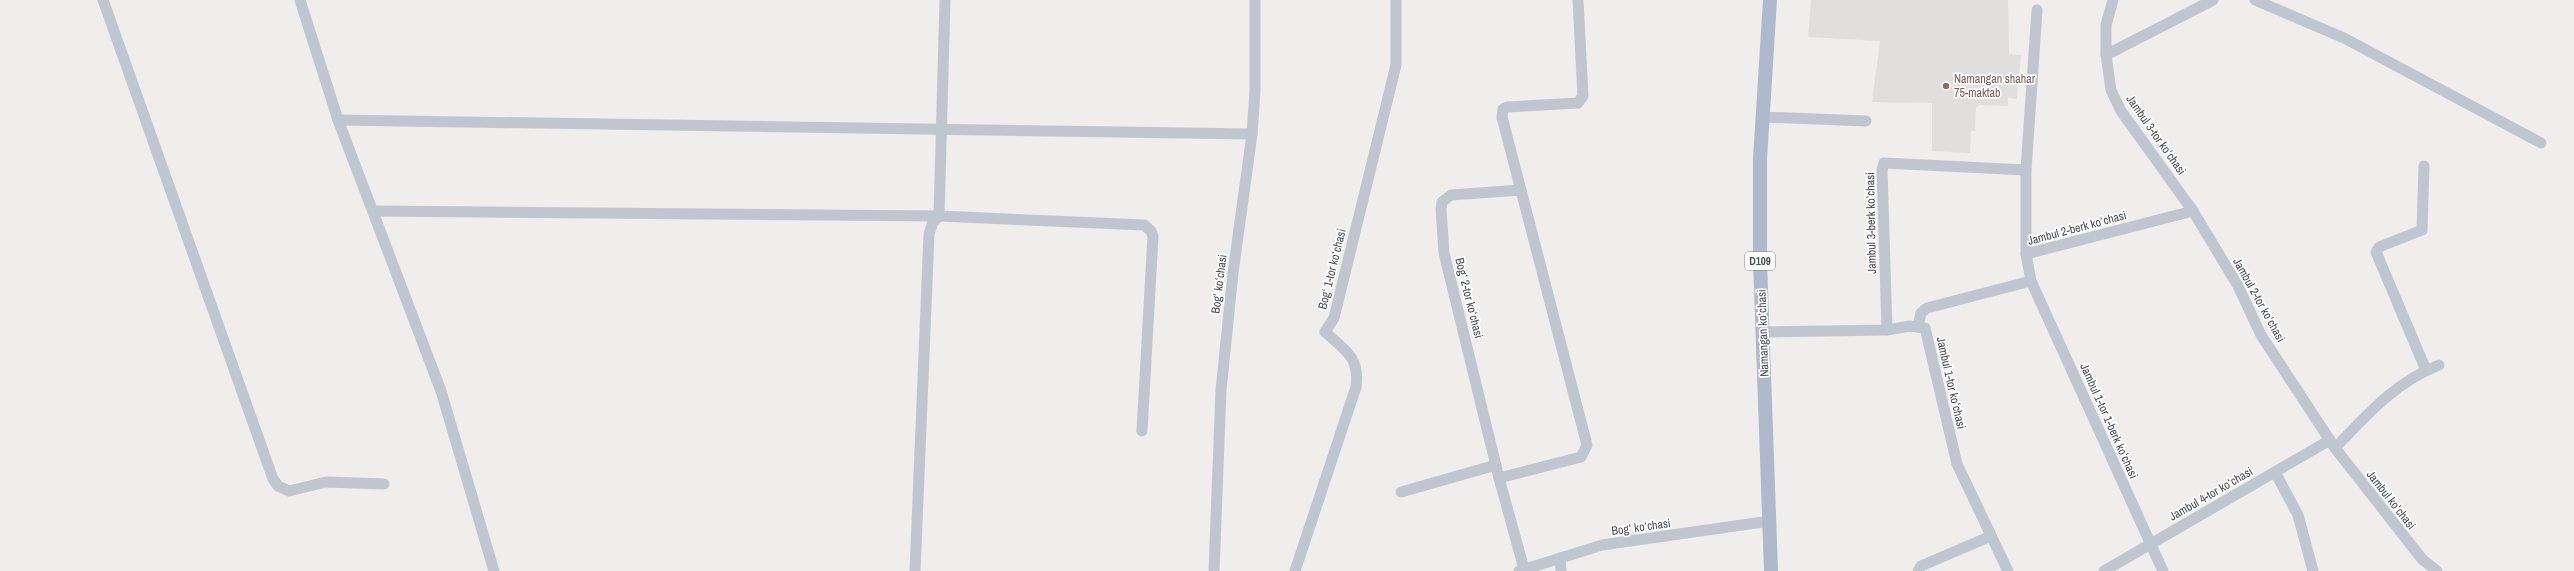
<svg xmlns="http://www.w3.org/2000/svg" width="2574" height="571" font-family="'Archivo Narrow',sans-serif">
<rect width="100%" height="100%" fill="#f0eded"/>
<path fill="#e1dfde" d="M1811,0H2008L2009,54L2021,55L2017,99L2008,98V106L1980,105L1976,107L1975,131H1971L1970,153L1932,151V103L1872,102L1880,41L1808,37Z"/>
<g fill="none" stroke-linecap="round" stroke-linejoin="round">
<g stroke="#bfc6cf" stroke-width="11">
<path d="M103,0L273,479L278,486L289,491L326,482L384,484"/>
<path d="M300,0L338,120L441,391L494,571"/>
<path d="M2113,0L2106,25V55L2111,90L2121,111L2193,211L2238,286L2261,335L2335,448L2422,559L2437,571"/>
<path d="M2255,0L2344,38L2541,143"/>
<path d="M2037,10L2026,170V254L2031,281L2163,571"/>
<path d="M2106,55L2213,0"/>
<path d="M1762,117L1866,121"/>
<path d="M338,120L1252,134"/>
<path d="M2424,166L2422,230L2379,247L2376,252L2426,370"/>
<path d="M1521,190L1451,195L1442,202L1441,209L1444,253L1499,478L1524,569"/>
<path d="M374,211L939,216L1144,225L1151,231L1153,236L1142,431"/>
<path d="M2026,254L2193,211"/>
<path d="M1918,327L1921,313L1927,308L2031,281"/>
<path d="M1887,330L1882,170L1884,163L2026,170"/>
<path d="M1762,332L1887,330L1910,326L1925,328L1957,464L2008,571"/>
<path d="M2335,448C2368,414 2394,383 2439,365"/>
<path d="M2275,472L2298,515L2313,571"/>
<path d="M1499,478L1581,457L1587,445L1502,117L1503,109L1507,107L1578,103L1583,96L1578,0"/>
<path d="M1401,492L1496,465"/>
<path d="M1560,558L1561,571"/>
<path d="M915,571L929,234L933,222L939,216L945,0"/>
<path d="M1214,571L1221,390L1233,273L1252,134L1255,91V0"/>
<path d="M1295,571L1356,387C1360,357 1345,350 1325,332L1334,318L1396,65V0"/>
<path d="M1519,571L1602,545L1770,521"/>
<path d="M1918,571L1921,566L1991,536"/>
<path d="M2104,571L2330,440"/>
</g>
<path stroke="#aeb9cb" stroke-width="14" d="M1770,0L1760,159V261L1771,571"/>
</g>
<circle fill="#8d6e63" stroke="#fff" stroke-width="1.5" cx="1946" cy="86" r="4"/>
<g text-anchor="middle" stroke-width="3.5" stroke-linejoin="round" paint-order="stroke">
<rect fill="#fff" stroke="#7e838b" stroke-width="1" x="1745" y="252" width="30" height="18" rx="3"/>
<g font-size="11" font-weight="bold" fill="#474e59">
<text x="1760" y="265">D109</text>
</g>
<g font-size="12" fill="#785e54" stroke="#fff" text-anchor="start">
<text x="1954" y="83">Namangan shahar<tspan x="1954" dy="14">75-maktab</tspan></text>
</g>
<g font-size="12" fill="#474e59" stroke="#fff">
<text transform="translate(2156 135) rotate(55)" y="4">Jambul 3-tor koʻchasi</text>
<text transform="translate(1871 223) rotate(-91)" y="4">Jambul 3-berk koʻchasi</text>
<text transform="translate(2077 228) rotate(-15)" y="4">Jambul 2-berk koʻchasi</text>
<text transform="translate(1332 269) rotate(-76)" y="4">Bogʻ 1-tor koʻchasi</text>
<text transform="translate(1219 284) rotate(-83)" y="4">Bogʻ koʻchasi</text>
<text transform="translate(1469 298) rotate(76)" y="4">Bogʻ 2-tor koʻchasi</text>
<text transform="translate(2259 300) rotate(61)" y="4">Jambul 2-tor koʻchasi</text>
<text transform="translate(1763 333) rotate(-92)" y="4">Namangan koʻchasi</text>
<text transform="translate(1951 383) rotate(77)" y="4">Jambul 1-tor koʻchasi</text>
<text transform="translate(2109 421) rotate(66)" y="4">Jambul 1-tor 1-berk koʻchasi</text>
<text transform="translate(2211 494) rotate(-30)" y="4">Jambul 4-tor koʻchasi</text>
<text transform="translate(2391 500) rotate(52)" y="4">Jambul koʻchasi</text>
<text transform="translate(1641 527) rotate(-8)" y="4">Bogʻ koʻchasi</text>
</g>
</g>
</svg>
